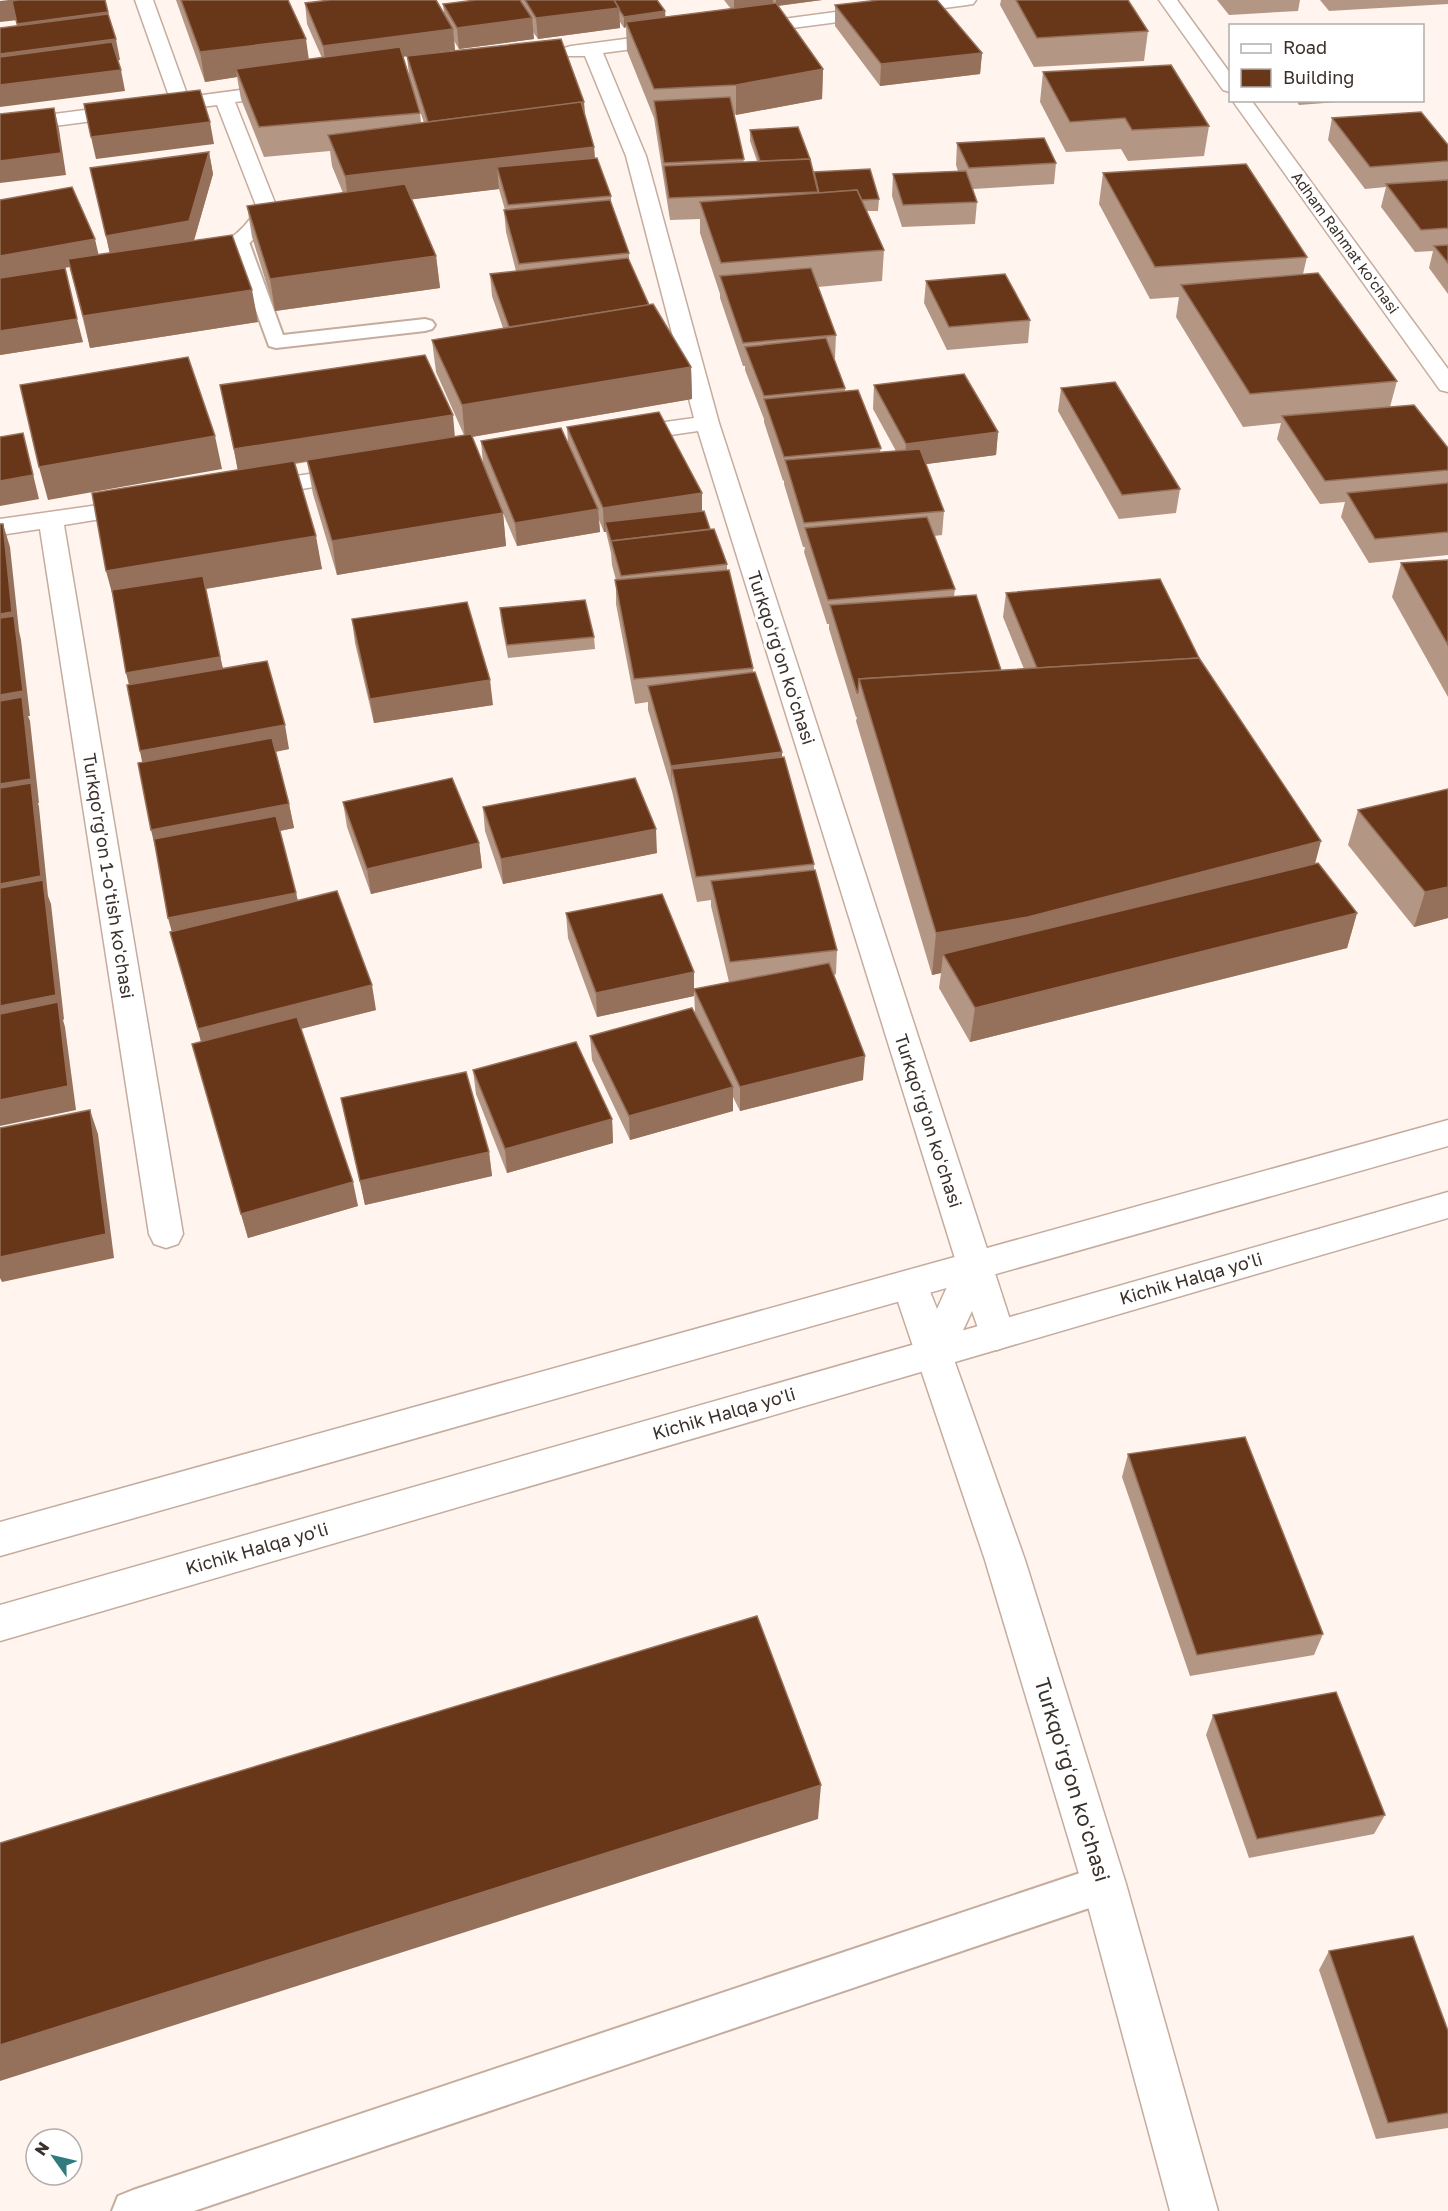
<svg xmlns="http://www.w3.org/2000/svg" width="1448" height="2211" font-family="'Golos Text',sans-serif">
<rect width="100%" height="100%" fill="#fff4ee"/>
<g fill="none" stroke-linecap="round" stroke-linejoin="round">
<defs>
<g id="lane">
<path d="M240,237L246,238L249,242L283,335L425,319L432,321L435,325L432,329L425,331L276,348L269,346L231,242L234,238Z"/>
<path d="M1104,1865L1117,1871L1123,1884L1117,1897L1104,1903L194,2211H112L118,2196L133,2190Z"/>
</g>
<g id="street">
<path d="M135,0H153L188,97L285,84L292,86L295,90L292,94L285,96L235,102L277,208C262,237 223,275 186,266L183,261L186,256C217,249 241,237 257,208L217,105L0,133V121L170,99Z"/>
<path d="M926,0H976L973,4L967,5L746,34L740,33L737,29L740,25L746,24Z"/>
<path d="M1159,0H1177L1230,73V92L1223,90Z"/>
<path d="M671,33L677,35L680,39L677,43L603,53L646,156L719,423L1015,1335L1010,1345L997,1350L984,1345L972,1311L952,1354L1025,1560L1126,1884L1218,2211H1170L1082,1884L985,1560L892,1284L897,1274L910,1270L923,1274L937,1309L957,1265L698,431L622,442L614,440L610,435L614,430L622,428L694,418L626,156L585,56H564L562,52L564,48L571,46Z"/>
<path d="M1232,100H1251L1448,369V392L1440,390Z"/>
<path d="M355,467L364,469L367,474L364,479L257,496L248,494L245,489L248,484L257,482Z"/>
<path d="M141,499L150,501L153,506L150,511L64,525L183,1234L178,1244L166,1248L154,1244L149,1234L40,529L0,535V519Z"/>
</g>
<g id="highway">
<path d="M1448,1120V1146L0,1556V1522Z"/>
<path d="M1448,1192V1218L0,1641V1605Z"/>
</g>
</defs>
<use href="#lane" stroke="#c5ac9e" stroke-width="4"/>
<use href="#street" stroke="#c5ac9e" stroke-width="3"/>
<use href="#highway" stroke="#c5ac9e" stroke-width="3"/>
<use href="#lane" fill="#fff" fill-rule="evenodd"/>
<use href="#street" fill="#fff" fill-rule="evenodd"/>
<use href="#highway" fill="#fff" fill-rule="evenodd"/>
</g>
<g fill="#b49684" fill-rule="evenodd">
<path d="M176,0H288L309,60L322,58L307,24L305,3L444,13L443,4L476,0H657L665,11V17L731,9L724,0H822L778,6L823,69L822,99L734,115L744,162L757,161L750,141V130L814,175V172L879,199L878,211H867L884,250L882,281L818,287L836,335L835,358H834L845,388V391L881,448L880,452L896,451L873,409L874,385L998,432L996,455L926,464L944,511L942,535L934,536L955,589L954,596L1001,670L1024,669L1003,617L1006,593L1199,658L1315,864L1357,913L1347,948L970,1042L939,988L941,973L932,975L856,721L857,717H856L829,629V624H827L804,552L805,547H803L784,484V480L783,481L764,422V419L745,370V366H743L720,298V294L700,233V219L670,220L654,118L627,51L626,27L624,28L620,22V28L538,39L533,32L534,39L459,49L454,41L455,50L419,54L584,102L585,115L594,147L595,158L611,196V202L629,253V260L649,305L691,367L692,399L472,437L483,464L481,441L568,444L567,427L702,493V511L727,564V570L753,668V672L782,752V757L814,864V870L837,950L836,974L834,975L863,1080L740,1111L733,1097V1111L630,1140L592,1060L590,1036L695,1013L694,989L729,982L711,906V900L697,902L672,791L648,710V702L635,704L616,604V580L612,565L611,553L606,532H604L599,520L600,532L517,546L503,513L506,546L337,575L313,494L307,462L295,464L322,569L206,589L223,669L289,749L276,752L289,804L294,828L280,831L298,901L376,1010L301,1029L358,1206L248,1238L192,1044L201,1042L170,932H172L142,762L140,751L129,685L238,470L220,385L455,437L464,435L436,372L432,340L503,328L492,296L490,274L516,271L506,232L504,210H505L499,189L412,199L436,256L440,288L275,311L252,237L247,206L343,193L332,166L330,151L264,157L241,99L237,77L205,82ZM403,56H407L409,75ZM413,90L424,123H421L420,113Z"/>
<path d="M1001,0H1128L1148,31L1144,61L1034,67L1000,5Z"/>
<path d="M1217,0H1300L1298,11L1229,15Z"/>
<path d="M1320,0H1448V4L1329,11Z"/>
<path d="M835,5L982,53L980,74L880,86L835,26Z"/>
<path d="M1043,72L1209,126L1204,156L1128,161L1121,149L1066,152L1040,102Z"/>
<path d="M1296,100H1364L1299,105Z"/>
<path d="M1332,118L1448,145V294L1429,268L1433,251L1415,252L1381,207L1386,187L1365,189L1328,140Z"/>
<path d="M957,143L1056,163L1054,184L973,189L977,202L975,224L902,227L892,196L893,174L958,171L956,165Z"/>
<path d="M209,152L213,174L194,240L258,322L90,348L70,267L41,272L83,342L0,355V200L99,254L110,253L95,189Z"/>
<path d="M1103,173L1307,257L1303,274L1397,381L1390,407L1448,448V555L1369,563L1341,517L1345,502L1320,504L1277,439L1281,423L1243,427L1176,317L1179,297L1150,299L1099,204Z"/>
<path d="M926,281L1030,320L1028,343L947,350L924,303Z"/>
<path d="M1061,388L1180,489L1176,513L1119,519L1058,411Z"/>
<path d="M1448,560V697L1392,597L1401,563Z"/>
<path d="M500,608L594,637L595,649L508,658L501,621Z"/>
<path d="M352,619L493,705L374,723L355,643Z"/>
<path d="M343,802L479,843L482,868L371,894L347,827Z"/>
<path d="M483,807L657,853L503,884L485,831Z"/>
<path d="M1358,810L1448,918L1414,927L1348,845Z"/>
<path d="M566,913L694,972V996L597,1017L568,938Z"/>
<path d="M473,1070L612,1119L613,1143L507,1173L476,1094Z"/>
<path d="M341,1098L489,1152L492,1176L365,1205Z"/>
<path d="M1128,1454L1323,1634L1314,1655L1190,1676L1122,1477Z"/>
<path d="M1213,1715L1385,1815L1374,1834L1249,1858L1206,1735Z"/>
<path d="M1329,1951L1448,2031V2128L1376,2139L1319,1970Z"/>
</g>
<g fill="#95705a">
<path d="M9,0H51L55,16L0,22V1Z"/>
<path d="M734,0H773V7L734,12Z"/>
<path d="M776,0H822L776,6Z"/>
<path d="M619,8L620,28L538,39L536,18Z"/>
<path d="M665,11L666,22H626V27L624,28V17Z"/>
<path d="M108,12L112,33L22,44L17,24Z"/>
<path d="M532,18L534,39L459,49L457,28Z"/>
<path d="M453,29L455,50L326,67L323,46Z"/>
<path d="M116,39L120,60L0,75V54Z"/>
<path d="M306,39L310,68L236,69L237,77L205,82L200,52Z"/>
<path d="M982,53L980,74L880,86L881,64Z"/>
<path d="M823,69L822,99L736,115V85Z"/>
<path d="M121,70L125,91L0,107V85Z"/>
<path d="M584,102L585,124L431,144Z"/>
<path d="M54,108L59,129L66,175L0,183V161Z"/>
<path d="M210,122L214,144L96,159L91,137Z"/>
<path d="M594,147L596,178L497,167L499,189L349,207L345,176Z"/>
<path d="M209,152L213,174L193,244L111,259L106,236Z"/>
<path d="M95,239L100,261L0,280V256Z"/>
<path d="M436,256L440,288L275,311L270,279Z"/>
<path d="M252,290L258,322L90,348L83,316Z"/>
<path d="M77,319L83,342L0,355V331Z"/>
<path d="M691,367L692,399L465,438L462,405Z"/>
<path d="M453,415L455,438L238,472L234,449Z"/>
<path d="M998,432L996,455L904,467L906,444Z"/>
<path d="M23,433L39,499L0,506V481Z"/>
<path d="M215,436L222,469L48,500L39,467Z"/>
<path d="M702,493V517L605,522L606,532H604L603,508Z"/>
<path d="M598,509L600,532L517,546L515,523Z"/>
<path d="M503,513L506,546L337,575L332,541Z"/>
<path d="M3,524L10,547L19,631L21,640L30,716H28L30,721L39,803H38L39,807L48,896L51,904L64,1019L63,1020L65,1027L76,1110L0,1126V614Z"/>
<path d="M316,536L322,569L115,604L106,571Z"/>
<path d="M220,657L226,681L132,697L126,673Z"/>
<path d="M490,680L493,705L374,723L370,699Z"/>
<path d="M285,725L289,749L146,776L140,751Z"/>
<path d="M782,752V776L672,769V791L671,766Z"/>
<path d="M289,804L294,828L157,855L151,830Z"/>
<path d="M656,829L657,853L503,884L501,859Z"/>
<path d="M1321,841L1310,883L943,954L941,973L932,975L936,933Z"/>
<path d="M479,843L482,868L371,894L367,869Z"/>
<path d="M1448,887V918L1414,927L1425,892Z"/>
<path d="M296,893L301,917L175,943L168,918Z"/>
<path d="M1357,913L1347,948L970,1042L975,1008Z"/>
<path d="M694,972V996L597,1017L596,993Z"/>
<path d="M372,985L376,1010L204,1053L198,1029Z"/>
<path d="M865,1056L863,1080L740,1111V1087Z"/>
<path d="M733,1087V1111L630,1140L629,1116Z"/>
<path d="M90,1110L98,1134L114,1258L2,1282L0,1278V1257Z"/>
<path d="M612,1119L613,1143L507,1173L505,1149Z"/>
<path d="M489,1152L492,1176L365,1205L360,1181Z"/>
<path d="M353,1182L358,1206L248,1238L241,1214Z"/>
<path d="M821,1785L818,1819L0,2081V2045Z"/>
</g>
<g fill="#68371a" stroke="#95705a" stroke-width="1.5">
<path d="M18,0H105L108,12L17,24L12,1Z"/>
<path d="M181,0H288L306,39L200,52Z"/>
<path d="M330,0H436L453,29L323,46L305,3Z"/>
<path d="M476,0H520L532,18L457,28L443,4Z"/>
<path d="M525,0H614L619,8L536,18Z"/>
<path d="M614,0H657L665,11L624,17L620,11L619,8Z"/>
<path d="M879,0H937L982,53L881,64L835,5Z"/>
<path d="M1016,0H1128L1148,31L1037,38Z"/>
<path d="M776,3L823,69L736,85L654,89L626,22Z"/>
<path d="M108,14L116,39L0,54V28Z"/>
<path d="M561,39L584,102L428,122L407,56Z"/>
<path d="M112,42L121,70L0,85V57Z"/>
<path d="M400,47L420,113L259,127L236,69Z"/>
<path d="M1171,65L1209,126L1132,130L1125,118L1070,122L1043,72Z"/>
<path d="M200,90L210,122L91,137L84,104Z"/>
<path d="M730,97L744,159L664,163L654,101Z"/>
<path d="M581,102L594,147L345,176L328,135Z"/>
<path d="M54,108L61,153L0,161V114Z"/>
<path d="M1421,112L1448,145V161L1370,167L1332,118Z"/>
<path d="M798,127L810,159L760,161L750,130Z"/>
<path d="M1044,138L1056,163L969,168L957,143Z"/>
<path d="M209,152L189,221L106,236L90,168Z"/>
<path d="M597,158L611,196L508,205L497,167Z"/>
<path d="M810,159L818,192L669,198L664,166Z"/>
<path d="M1246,164L1307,257L1155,267L1103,173Z"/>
<path d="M870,169L879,199L862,200L857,190L819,193L814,172Z"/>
<path d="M966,171L977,202L903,205L893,174Z"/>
<path d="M1448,180V228L1421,230L1386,184Z"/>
<path d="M405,184L436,256L270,279L247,206Z"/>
<path d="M72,187L95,239L0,256V200Z"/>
<path d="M857,190L884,250L721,263L700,202Z"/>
<path d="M610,200L629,253L519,264L504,210Z"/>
<path d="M232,235L252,290L83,316L68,259Z"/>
<path d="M1448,245V263L1434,246Z"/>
<path d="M628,258L649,305L509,327L490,274Z"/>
<path d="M65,268L77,319L0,331V278Z"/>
<path d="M811,268L836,335L743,343L720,276Z"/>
<path d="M1318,273L1397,381L1250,394L1181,285Z"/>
<path d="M1005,274L1030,320L949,327L926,281Z"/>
<path d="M653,304L691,367L462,405L432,340Z"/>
<path d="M826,338L845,388L764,396L745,347Z"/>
<path d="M425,355L453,415L234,449L220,385Z"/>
<path d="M188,357L215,436L39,467L20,385Z"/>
<path d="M964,374L998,432L906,444L874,385Z"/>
<path d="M1115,382L1180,489L1122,495L1061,388Z"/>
<path d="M858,390L881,448L784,457L764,399Z"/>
<path d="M1414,405L1448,448V470L1325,481L1282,416Z"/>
<path d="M659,412L702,493L603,508L567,427Z"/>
<path d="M561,428L598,509L515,523L481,441Z"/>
<path d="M23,433L33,475L0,481V437Z"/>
<path d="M471,434L503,513L332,541L307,460Z"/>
<path d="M920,449L944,511L804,523L785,460Z"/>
<path d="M294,461L316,536L106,571L92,493Z"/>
<path d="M1448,483V532L1375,539L1347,493Z"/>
<path d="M704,511L710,529L611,541L605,522Z"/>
<path d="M927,517L955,589L828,600L805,528Z"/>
<path d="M0,524H3L12,612L0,614Z"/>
<path d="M714,529L727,564L621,576L611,541Z"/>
<path d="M1448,560V645L1401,563Z"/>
<path d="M729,570L753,668L634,679L615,580Z"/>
<path d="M203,576L220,657L126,673L112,590Z"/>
<path d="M1160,579L1199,658L1037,668L1006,593Z"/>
<path d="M976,595L1001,670L859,679L858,693H857L830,605Z"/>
<path d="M585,600L594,637L507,645L500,608Z"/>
<path d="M467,602L490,680L370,699L352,619Z"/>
<path d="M14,616L23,691L0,695V618Z"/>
<path d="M1199,658L1321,841L1028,917L936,933L859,679Z"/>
<path d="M267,661L285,725L140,751L127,685Z"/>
<path d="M755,672L782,752L671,766L648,686Z"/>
<path d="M22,697L31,779L0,784V701Z"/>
<path d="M272,738L289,804L151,830L138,763Z"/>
<path d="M784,757L814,864L696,877L672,769Z"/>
<path d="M452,778L479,843L367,869L343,802Z"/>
<path d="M635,778L656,829L501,859L483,807Z"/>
<path d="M31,783L41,876L0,884V788Z"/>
<path d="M1448,789V887L1425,892L1358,810Z"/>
<path d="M276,816L296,893L168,918L154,839Z"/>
<path d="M1318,863L1357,913L975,1008L943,954Z"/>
<path d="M815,870L837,950L730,962L711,881Z"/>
<path d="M43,880L56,995L0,1006V888Z"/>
<path d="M337,891L372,985L198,1029L170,932Z"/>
<path d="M662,894L694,972L596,993L566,913Z"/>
<path d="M829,963L865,1056L740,1087L694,989Z"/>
<path d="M58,1002L68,1086L0,1100V1014Z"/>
<path d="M692,1008L733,1087L629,1116L590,1036Z"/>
<path d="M297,1017L353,1182L241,1214L192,1044Z"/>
<path d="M576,1042L612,1119L505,1149L473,1070Z"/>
<path d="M466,1072L489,1152L360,1181L341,1098Z"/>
<path d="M90,1110L106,1234L0,1257V1128Z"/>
<path d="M1245,1437L1323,1634L1197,1655L1128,1454Z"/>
<path d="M757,1616L821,1785L0,2045V1843Z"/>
<path d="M1336,1692L1385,1815L1257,1839L1213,1715Z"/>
<path d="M1413,1936L1448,2031V2113L1388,2123L1329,1951Z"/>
</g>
<g text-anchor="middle" stroke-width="6" stroke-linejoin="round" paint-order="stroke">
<g font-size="15" fill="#3b312c" stroke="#fff">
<text transform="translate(1345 243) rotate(54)" y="5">Adham Rahmat ko'chasi</text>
</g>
<g font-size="18" fill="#3b312c" stroke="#fff">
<text transform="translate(781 658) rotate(72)" y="6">Turkqoʻrgʻon koʻchasi</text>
<text transform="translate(108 876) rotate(81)" y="6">Turkqo'rg'on 1-o'tish ko'chasi</text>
<text transform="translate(928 1121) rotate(72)" y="6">Turkqoʻrgʻon koʻchasi</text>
<text transform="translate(1191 1279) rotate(-16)" y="6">Kichik Halqa yo'li</text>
<text transform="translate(724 1414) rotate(-16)" y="6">Kichik Halqa yo'li</text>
<text transform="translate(257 1549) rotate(-16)" y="6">Kichik Halqa yo'li</text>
</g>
<g font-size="21" fill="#3b312c" stroke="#fff">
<text transform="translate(1072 1780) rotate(73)" y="7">Turkqoʻrgʻon koʻchasi</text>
</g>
</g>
<rect x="1229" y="24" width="195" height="78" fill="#ffffff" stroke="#b1adab" stroke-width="1.5"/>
<rect x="1241" y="44" width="30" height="9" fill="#ffffff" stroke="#b1adab" stroke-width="1.5"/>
<text x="1283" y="54" font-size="18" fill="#3b312c">Road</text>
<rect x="1241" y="69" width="30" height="18" fill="#68371a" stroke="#b1adab" stroke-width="1.5"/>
<text x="1283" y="84" font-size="18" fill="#3b312c">Building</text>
<g transform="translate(54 2157) rotate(304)"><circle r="28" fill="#ffffff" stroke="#b1adab" stroke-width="1.5"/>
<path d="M0-4.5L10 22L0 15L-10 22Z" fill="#317a7e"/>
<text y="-9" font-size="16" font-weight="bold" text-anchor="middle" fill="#3b312c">N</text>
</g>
</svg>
